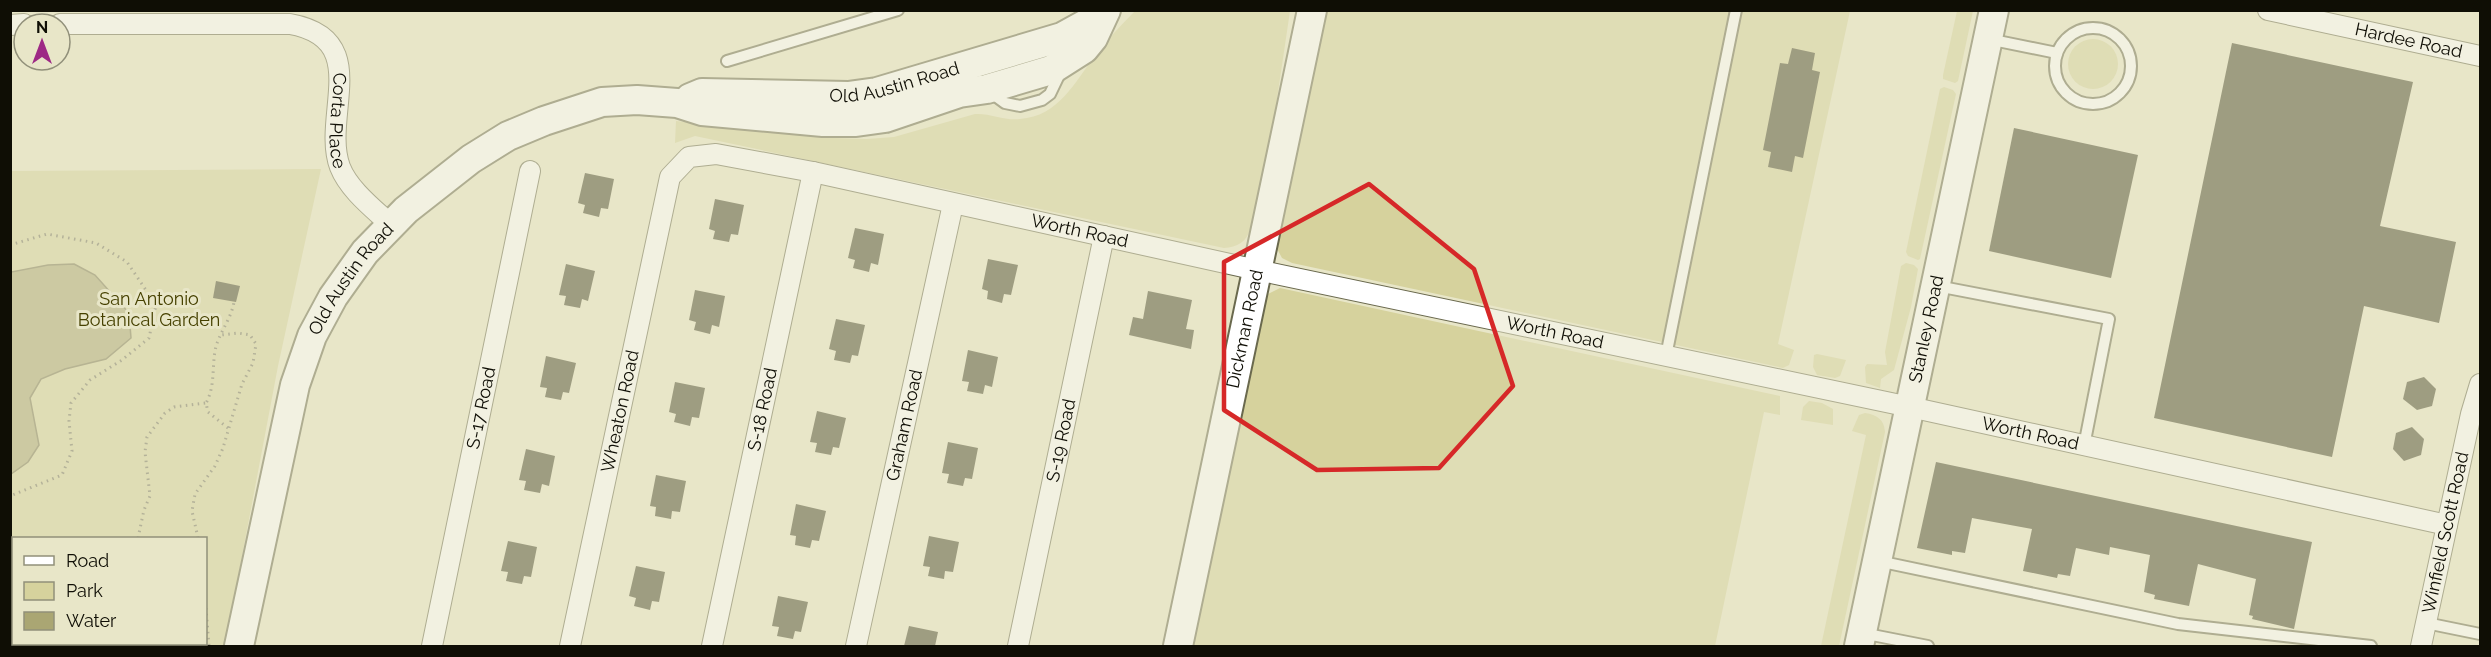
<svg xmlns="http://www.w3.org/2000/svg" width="2491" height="657" font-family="Raleway,sans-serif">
<rect width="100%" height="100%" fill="#e8e6c8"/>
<g fill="#d6d29d" fill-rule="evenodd">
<path d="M1135,11H1290L1274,119L1250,229C1247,242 1237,247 1224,248L695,136L675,143L676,121L834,138L867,139L894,137L975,114C990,113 1005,121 1020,119C1059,116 1074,83 1095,56C1107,40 1121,25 1135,11Z"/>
<path d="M1322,11H1850L1778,344L1794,350L1789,365L1783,368L1292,263L1282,258L1274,243Z"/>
<path d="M1957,11H1973L1958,81L1955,83L1943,79V75Z"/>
<circle cx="2093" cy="64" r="25"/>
<path d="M1944,87L1953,90L1956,94L1920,259L1918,260L1908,256L1906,252L1940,89Z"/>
<path d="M321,169L278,366L225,646H11L10,171ZM14,538H206V644H14Z"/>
<path d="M1906,263L1914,265L1918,269L1911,307L1894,370L1881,379L1880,388L1866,383L1865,367L1867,364L1887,365L1885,352L1901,266Z"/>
<path d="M1280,288L1780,396V415L1764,412L1715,646H1186L1259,304L1268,294Z"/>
<path d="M1817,354L1846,360L1840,376L1835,378L1817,375L1813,367L1814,355Z"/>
<path d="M1809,401L1822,403L1833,409V425L1801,420L1803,407Z"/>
<path d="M1865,413C1877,415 1884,419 1885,432L1839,646H1821L1866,435L1852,431L1859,415Z"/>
</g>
<path fill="#aaa673" stroke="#7c7852" stroke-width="1.5" d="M74,264L95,275L129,313L131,338L106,359L65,369L41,379L30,398L39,445L28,462L11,474V272L48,265Z"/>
<g fill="#46452b">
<path d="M2232,43L2413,82L2380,226L2456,242L2439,323L2364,306L2332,457L2154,418Z"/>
<path d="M1792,48L1815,53L1812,70L1820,72L1803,158L1795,156L1792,172L1768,167L1771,152L1763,150L1780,63L1788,64Z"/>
<path d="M2014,128L2138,155L2111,278L1989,251Z"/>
<path d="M585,173L614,179L608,209L601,208L599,217L583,213L585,205L578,203Z"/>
<path d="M715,199L744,205L738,235L731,234L729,242L713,239L715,231L709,229Z"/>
<path d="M855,228L884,234L878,265L871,263L869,272L853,268L855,260L848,258Z"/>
<path d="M988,259L1018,265L1011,295L1004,294L1002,303L987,299L988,291L982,289Z"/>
<path d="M566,264L595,271L588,301L582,299L580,308L564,305L566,296L559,295Z"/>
<path d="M216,281L240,286L236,302L213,298Z"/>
<path d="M695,290L725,296L719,327L712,325L710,334L694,330L696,322L689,320Z"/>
<path d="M1148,291L1192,300L1186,329L1194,330L1191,349L1129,335L1133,317L1143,319Z"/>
<path d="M836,319L865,325L858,356L852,355L850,363L834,360L836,351L829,349Z"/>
<path d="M968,350L998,357L992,387L985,385L983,394L967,391L969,382L962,381Z"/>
<path d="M546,356L576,363L569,393L563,392L561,400L545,397L547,388L540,387Z"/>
<path d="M2424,377L2436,389L2432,406L2417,410L2403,399L2407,382Z"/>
<path d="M675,382L705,388L699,418L692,417L690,426L674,422L676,414L669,412Z"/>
<path d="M817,411L846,418L839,448L833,447L831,455L815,452L817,443L810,442Z"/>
<path d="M2412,427L2424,439L2421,455L2404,461L2393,449L2396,433Z"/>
<path d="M948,442L978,448L972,479L965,478L963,486L947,483L949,474L942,473Z"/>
<path d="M526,449L555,456L549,486L542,484L540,493L524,490L526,481L519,480Z"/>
<path d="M1936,462L2312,542L2294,629L2252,619L2253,616L2249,615L2256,579L2198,564L2189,606L2154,599L2155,595L2144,592L2150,555L2110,547L2109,555L2076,548L2070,576L2058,574L2057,578L2023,571L2032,529L1972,518L1965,553L1952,551V555L1917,548Z"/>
<path d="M656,475L686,481L680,512L672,511L671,519L655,516L656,507L650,506Z"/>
<path d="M796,504L826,511L819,541L812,540L810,548L795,545L796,536L790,535Z"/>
<path d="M929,536L959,542L953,572L945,571L944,579L928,576L930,567L923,566Z"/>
<path d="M508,541L537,547L531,577L524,576L522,584L506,581L508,572L501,571Z"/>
<path d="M636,566L665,572L659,602L652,601L650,610L634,606L636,598L629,596Z"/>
<path d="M778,596L808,602L801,632L795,631L793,639L777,636L779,627L772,626Z"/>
<path d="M909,626L938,632L935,646H904Z"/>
</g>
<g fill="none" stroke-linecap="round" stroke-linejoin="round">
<defs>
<g id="lane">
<circle cx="2093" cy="66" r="38"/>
<path d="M1988,39L2057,53"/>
<path d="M727,61L898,10"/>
<path d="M990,92L1005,103L1020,106L1042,100L1050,94L1061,71"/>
<path d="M1937,286L2109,319L2084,446"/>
<path d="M1666,356L1736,10"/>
<path d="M1878,561L2178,624L2371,646"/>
<path d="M2426,623L2480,634"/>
<path d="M1862,633L1928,646"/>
</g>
<g id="street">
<path id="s1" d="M2268,10L2480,56"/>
<path id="s2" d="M60,24H290C374,39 321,116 340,167C349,190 374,209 391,225"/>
<path d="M10,25L24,24"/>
<path id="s3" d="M432,646L530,171"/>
<path id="s4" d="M570,646L670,177L689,157L716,154L813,172L1257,270L1910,407L2447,525"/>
<path id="s5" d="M712,646L813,172"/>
<path id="s6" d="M856,646L953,204"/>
<path id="s7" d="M1018,646L1104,236"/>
<path id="s8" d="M2421,646L2471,414L2480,384"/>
</g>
<g id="secondary">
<path id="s9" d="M690,98L702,93L848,96L877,92L1062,37L1102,15"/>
<path id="s10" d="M239,646L295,385L312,336L333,297L365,252L406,210L471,159L508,136L544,121L602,102L637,100L677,103L702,111L823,122H856L885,118L959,93L987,89L1051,70L1084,49L1093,38L1106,10"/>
<path id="s11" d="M1178,646L1312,10"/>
<path id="s12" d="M1859,646L1994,10"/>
</g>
</defs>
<use href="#lane" stroke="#6a694e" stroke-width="14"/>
<use href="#street" stroke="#6a694e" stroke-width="22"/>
<use href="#secondary" stroke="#6a694e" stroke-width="32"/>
<g stroke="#757461" stroke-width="3" stroke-dasharray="1.5 4.5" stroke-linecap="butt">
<path d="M10,245L47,234L96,243L127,262L156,305L149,338L122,360L90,380L71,403L69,421L72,451L62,475L10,496"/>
<path d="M228,428L208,412L206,403C215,387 212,369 215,351C218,334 231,320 234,302"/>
<path d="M138,538L144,510L150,496L145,452L147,437L165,413L174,407L206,403"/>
<path d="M198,538L192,511L195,494L215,466L223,448L242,384L253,363L256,344L250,335L238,333L221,335"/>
<path d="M10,577H14"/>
<path d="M206,608L209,646"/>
<path d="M10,613H14"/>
<path d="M10,630L14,635"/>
<path d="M25,644L27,646"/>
<path d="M86,644V646"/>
<path d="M148,644L151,646"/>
</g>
<use href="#lane" stroke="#fff" stroke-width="10"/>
<use href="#street" stroke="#fff" stroke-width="20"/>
<use href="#secondary" stroke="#fff" stroke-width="28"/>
</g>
<path d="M0 0H2491V657H0ZM1369,184L1474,269L1513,386L1439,468L1317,470L1224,410V262Z" fill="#e8e6c8" fill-opacity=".55" fill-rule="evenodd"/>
<path fill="none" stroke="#d62828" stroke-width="4.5" stroke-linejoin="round" d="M1369,184L1474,269L1513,386L1439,468L1317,470L1224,410V262Z"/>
<g text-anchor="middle" stroke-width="6" stroke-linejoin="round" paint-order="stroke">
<g font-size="18" fill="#0f0e05" stroke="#e8e6c8">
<text dy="6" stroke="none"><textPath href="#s1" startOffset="144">Hardee Road</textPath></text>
<text dy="6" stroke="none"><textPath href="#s9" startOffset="207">Old Austin Road</textPath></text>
<text dy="6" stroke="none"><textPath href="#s2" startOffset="354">Corta Place</textPath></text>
<text dy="6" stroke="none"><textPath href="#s4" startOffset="906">Worth Road</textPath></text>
<text dy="6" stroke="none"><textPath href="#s10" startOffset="388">Old Austin Road</textPath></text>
<text dy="6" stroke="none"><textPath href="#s11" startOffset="324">Dickman Road</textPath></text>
<text dy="6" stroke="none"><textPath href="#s12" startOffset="324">Stanley Road</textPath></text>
<text dy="6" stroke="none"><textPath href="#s4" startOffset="1392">Worth Road</textPath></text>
<text dy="6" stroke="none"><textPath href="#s3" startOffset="243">S-17 Road</textPath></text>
<text dy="6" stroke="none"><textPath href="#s5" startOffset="242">S-18 Road</textPath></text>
<text dy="6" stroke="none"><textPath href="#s4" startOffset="240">Wheaton Road</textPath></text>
<text dy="6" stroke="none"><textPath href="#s6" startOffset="226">Graham Road</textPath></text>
<text dy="6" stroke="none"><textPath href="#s4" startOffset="1878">Worth Road</textPath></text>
<text dy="6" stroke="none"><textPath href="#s7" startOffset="210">S-19 Road</textPath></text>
<text dy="6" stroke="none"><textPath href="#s8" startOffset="116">Winfield Scott Road</textPath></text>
</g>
<g font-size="18" fill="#464100" stroke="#e8e6c8">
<text x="149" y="305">San Antonio<tspan x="149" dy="21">Botanical Garden</tspan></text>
</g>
</g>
<rect width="2491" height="657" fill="none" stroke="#0f0e05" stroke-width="24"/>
<rect x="12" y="537" width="195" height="108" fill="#e8e6c8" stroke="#91907a" stroke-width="1.5"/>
<rect x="24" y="556" width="30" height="9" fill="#ffffff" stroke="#91907a" stroke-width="1.5"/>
<text x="66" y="567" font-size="18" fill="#0f0e05">Road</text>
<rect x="24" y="582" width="30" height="18" fill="#d6d29d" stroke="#91907a" stroke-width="1.5"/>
<text x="66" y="597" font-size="18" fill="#0f0e05">Park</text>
<rect x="24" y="612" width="30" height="18" fill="#aaa673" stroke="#91907a" stroke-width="1.5"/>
<text x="66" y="627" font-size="18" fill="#0f0e05">Water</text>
<g transform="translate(42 42)"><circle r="28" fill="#e8e6c8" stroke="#91907a" stroke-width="1.5"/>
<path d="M0-4.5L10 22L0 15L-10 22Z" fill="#9d2985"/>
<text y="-9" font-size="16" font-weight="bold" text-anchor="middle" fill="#0f0e05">N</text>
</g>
</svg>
